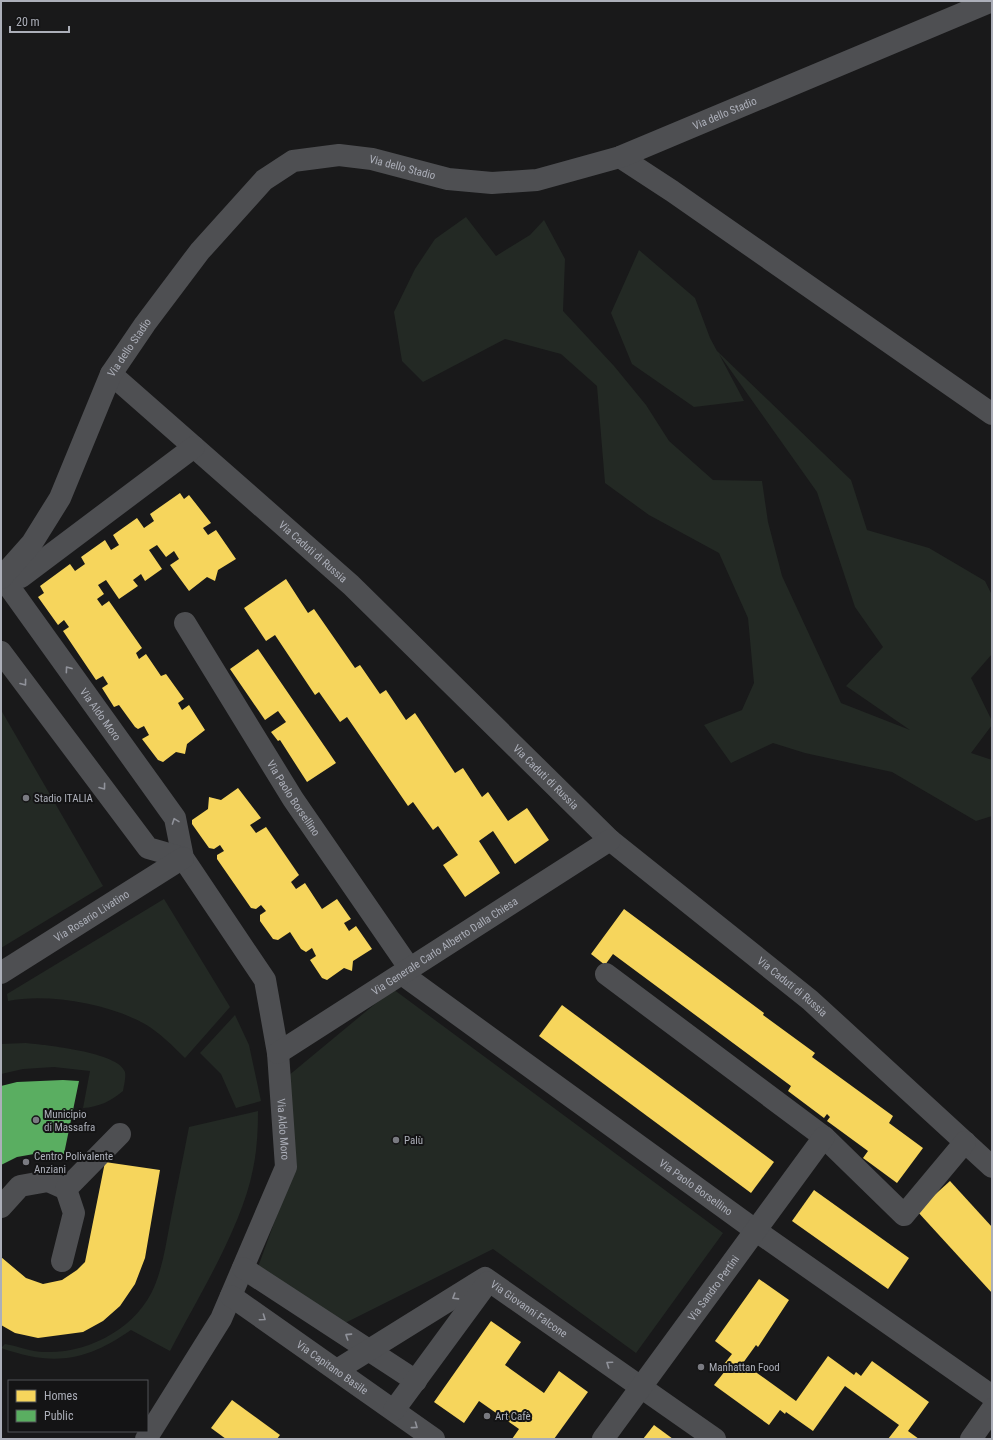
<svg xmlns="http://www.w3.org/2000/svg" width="993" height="1440" font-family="'Roboto Condensed',sans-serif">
<rect width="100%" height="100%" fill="#19191a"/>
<g fill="#232924">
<path d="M466,217L496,256L530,235L544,220L565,259L563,311L614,366L646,405L669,441L713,480L762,481L768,522L782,576L841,703L910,730L846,686L883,647L855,607L817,492L719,354L744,401L694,407L632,364L611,313L639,250L695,298L710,338L717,351L851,480L867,530L929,548L985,581L992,595V654L971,678L992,721V725L971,753L992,760V816L976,821L892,772L805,753L773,743L731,763L704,725L742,710L754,683L748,618L719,553L649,515L605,483L597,386L561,354L505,339L423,382L402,361L394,312L415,269L435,239Z"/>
<path d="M1,710L103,886L1,948Z"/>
<path d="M164,899L230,1007L185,1058C173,1046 160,1033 145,1024C109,1004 48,993 8,1001L7,994Z"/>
<path d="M393,989L723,1233L636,1353L493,1249L343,1324L258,1267L296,1163L282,1081Z"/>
<path d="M235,1015L249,1045L261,1101L236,1108L221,1074L200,1053Z"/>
<path d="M26,1043C44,1045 119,1052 125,1072C126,1078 124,1085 123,1091C111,1101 99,1107 83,1108L90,1071L54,1067L23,1069L1,1074V1044Z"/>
<path d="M258,1111C258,1131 257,1150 253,1169C242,1227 198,1297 170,1351L131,1330C85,1362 53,1366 1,1348L5,1344C18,1346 31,1352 44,1352C88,1354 138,1328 155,1285C163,1265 166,1244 170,1223C176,1191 183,1159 189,1127Z"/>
</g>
<g fill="#f6d55c">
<path d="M180,493L184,499L189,495L211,523L203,528L208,535L216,530L236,559L218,570L215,581L207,577L189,591L170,565L179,559L174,551L166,557L157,545L149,550L162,569L145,581L141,574L133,580L138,586L119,599L106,580L98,585L104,594L97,599L102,606L109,601L142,648L136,653L139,659L146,654L161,676L166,674L184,699L178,703L182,710L189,705L205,730L187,744L185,754L176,752L163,762L158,760L142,739L149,735L144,726L138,729L135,727L119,705L114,707L102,688L108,684L103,676L96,680L63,631L69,627L64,620L58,625L38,597L44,593L40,586L70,564L75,571L85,564L81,557L105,540L111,550L119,545L113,535L137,518L144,528L154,521L150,514Z"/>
<path d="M286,579L308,613L314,609L355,668L360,665L380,694L386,690L406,720L415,713L455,773L463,768L482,797L488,792L508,821L527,808L549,840L515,864L493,831L479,841L500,873L465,897L443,865L458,855L438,826L433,830L413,802L408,806L347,717L340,722L319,692L315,695L275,635L266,641L244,608Z"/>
<path d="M258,649L336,763L307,782L280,740L278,741L271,732L286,722L278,711L265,720L230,669Z"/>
<path d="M238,788L261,818L250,825L256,833L266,827L299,875L291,882L296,889L305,883L322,909L337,899L351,919L344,923L349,931L356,926L372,949L353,961L352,971L344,968L327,980L322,978L310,960L316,956L312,948L306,952L301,949L290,932L278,940L273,939L260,921V915L266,911L261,905L256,909L251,908L217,859V855L224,851L220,845L214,849L209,848L192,824V820L208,809L209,797L221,800Z"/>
<path d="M624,909L764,1013L763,1015L815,1053L812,1057L893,1116L889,1123L923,1148L897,1183L863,1158L868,1151L827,1121L830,1117L827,1114L824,1118L788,1091L791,1086L613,954L605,965L591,954Z"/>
<path d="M562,1005L774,1162L751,1193L539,1036Z"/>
<path d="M105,1162L160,1170L145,1258L135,1284L120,1306L103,1321L83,1332L38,1338L15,1333L1,1325V1257L26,1278L43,1284L62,1280L77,1270L85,1262Z"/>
<path d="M950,1181L992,1227V1293L917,1211Z"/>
<path d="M814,1190L909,1258L888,1289L792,1221Z"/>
<path d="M759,1279L789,1300L758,1347L756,1345L743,1363L796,1401L828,1356L854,1375L856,1372L861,1376L872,1361L929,1402L908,1431L919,1439H888L899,1425L845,1386L813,1431L786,1412L785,1414L780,1410L769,1425L714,1385L725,1371L721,1368L732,1354L715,1341Z"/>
<path d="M491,1321L521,1342L505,1365L544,1393L559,1371L588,1392L554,1439H512L519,1429L479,1401L464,1423L434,1402Z"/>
<path d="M232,1400L280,1435L277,1439H226L211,1428Z"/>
<path d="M654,1425L673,1439H643Z"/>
</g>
<path fill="#5aae61" d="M63,1080L79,1081L64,1154H34L17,1157L1,1165V1086L17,1082Z"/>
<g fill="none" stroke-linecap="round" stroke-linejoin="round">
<g stroke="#4e4f52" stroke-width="22">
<path d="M620,157L672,191L992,414"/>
<path id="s1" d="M111,374L351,585L610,840L810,1000L992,1167"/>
<path id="s2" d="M2,577L175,818L183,858L265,980L278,1053L286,1167L221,1319L146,1439"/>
<path d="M2,577H21L194,447"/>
<path id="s3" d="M1,578L32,543L60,498L111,374L145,324L200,251L264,180L293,161L339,155L372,159L448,179L492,183L537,180L620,157L992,1"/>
<path id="s4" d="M185,623L293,799L410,969"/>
<path d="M1,652L148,848L183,858"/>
<path id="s5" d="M1,973L183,858"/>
<path id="s6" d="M402,974L755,1230L992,1396"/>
<path d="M606,974L824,1137L904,1215L965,1142"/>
<path id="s7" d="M278,1053L610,840"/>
<path d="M1,1207L20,1186L48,1181L66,1189"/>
<path d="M62,1261L74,1213L66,1189L120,1134"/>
<path d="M243,1268L416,1381"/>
<path id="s8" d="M231,1296L434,1439"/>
<path id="s9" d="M337,1370L485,1278L715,1439"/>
<path d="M394,1410L488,1282"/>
<path id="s10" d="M603,1439L824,1137"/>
<path d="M971,1439L992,1409"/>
</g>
</g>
<defs><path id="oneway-chevron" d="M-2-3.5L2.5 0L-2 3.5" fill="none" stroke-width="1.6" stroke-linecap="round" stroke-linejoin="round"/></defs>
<g stroke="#90929a">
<use href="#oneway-chevron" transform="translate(68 669) rotate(-126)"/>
<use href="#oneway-chevron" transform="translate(24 683) rotate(53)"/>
<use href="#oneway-chevron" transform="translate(103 787) rotate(53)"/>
<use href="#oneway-chevron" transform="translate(175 821) rotate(-110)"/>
<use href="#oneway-chevron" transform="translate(455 1297) rotate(148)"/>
<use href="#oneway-chevron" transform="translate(263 1318) rotate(35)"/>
<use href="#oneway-chevron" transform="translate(348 1336) rotate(-147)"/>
<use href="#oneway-chevron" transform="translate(609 1364) rotate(-145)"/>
<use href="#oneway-chevron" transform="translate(415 1426) rotate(36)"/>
</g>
<g fill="#797a81" stroke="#141415" stroke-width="1.5">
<circle cx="26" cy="798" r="4"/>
<circle cx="36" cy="1120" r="4"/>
<circle cx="396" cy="1140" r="4"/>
<circle cx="26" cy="1162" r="4"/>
<circle cx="701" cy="1367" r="4"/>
<circle cx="487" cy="1416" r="4"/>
</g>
<g text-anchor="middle" stroke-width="4" stroke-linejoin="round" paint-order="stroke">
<g font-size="11" fill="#acafb9" stroke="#141415">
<text dy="4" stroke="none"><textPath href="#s3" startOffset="963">Via dello Stadio</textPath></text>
<text dy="4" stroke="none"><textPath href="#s3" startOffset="627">Via dello Stadio</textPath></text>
<text dy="4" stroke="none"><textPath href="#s3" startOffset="266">Via dello Stadio</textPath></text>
<text dy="4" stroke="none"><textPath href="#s1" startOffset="269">Via Caduti di Russia</textPath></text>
<text dy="4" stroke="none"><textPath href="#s2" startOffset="169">Via Aldo Moro</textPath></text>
<text dy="4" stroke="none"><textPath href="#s1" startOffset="593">Via Caduti di Russia</textPath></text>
<text dy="4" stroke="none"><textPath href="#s4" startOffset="206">Via Paolo Borsellino</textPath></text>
<text dy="4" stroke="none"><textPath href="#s5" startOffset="107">Via Rosario Livatino</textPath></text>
<text dy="4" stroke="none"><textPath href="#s7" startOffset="198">Via Generale Carlo Alberto Dalla Chiesa</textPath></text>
<text dy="4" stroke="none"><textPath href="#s1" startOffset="917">Via Caduti di Russia</textPath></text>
<text dy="4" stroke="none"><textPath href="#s2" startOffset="635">Via Aldo Moro</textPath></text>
<text dy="4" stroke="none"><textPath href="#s6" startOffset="363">Via Paolo Borsellino</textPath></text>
<text dy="4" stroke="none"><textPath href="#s10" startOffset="187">Via Sandro Pertini</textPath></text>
<text dy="4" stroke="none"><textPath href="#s9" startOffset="228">Via Giovanni Falcone</textPath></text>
<text dy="4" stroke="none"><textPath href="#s8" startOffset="124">Via Capitano Basile</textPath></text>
</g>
<g font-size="11" fill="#acafb9" stroke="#141415" text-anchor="start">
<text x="34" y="802">Stadio ITALIA</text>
<text x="44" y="1118">Municipio<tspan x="44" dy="13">di Massafra</tspan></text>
<text x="404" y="1144">Palù</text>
<text x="34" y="1160">Centro Polivalente<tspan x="34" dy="13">Anziani</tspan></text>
<text x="709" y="1371">Manhattan Food</text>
<text x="495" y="1420">Art Cafè</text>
</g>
</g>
<rect width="993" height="1440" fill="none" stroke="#acafb9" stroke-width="4"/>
<rect x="8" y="1380" width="140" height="52" fill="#141415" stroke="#515257"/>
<rect x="16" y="1390" width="20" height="12" fill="#f6d55c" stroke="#515257"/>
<text x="44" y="1400" font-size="12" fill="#acafb9">Homes</text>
<rect x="16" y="1410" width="20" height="12" fill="#5aae61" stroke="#515257"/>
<text x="44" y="1420" font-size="12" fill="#acafb9">Public</text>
<path d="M10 26v6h59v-6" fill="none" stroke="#acafb9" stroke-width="2"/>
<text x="16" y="26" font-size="12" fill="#acafb9" stroke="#141415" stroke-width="3" paint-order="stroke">20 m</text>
</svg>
